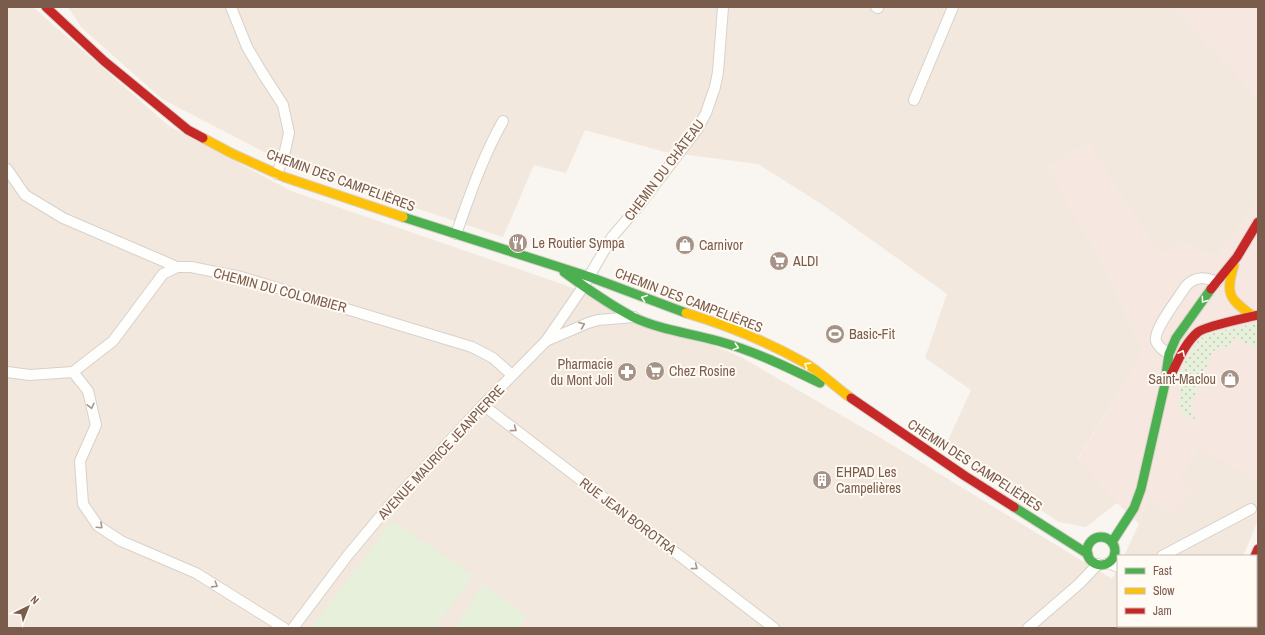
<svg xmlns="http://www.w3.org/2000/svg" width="1265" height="635" font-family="'Archivo Narrow',sans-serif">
<defs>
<pattern id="grass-dots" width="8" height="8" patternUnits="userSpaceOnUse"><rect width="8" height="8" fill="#e7f0db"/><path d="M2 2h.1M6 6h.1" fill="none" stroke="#c0c6b4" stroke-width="1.8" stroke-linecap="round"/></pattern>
</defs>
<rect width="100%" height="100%" fill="#f9f5f0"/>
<g fill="#f2e8de">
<path d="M7,7H33L169,126L291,191L565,285L741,357L884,440L1112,579L1118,568V626H1214L1213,628H7Z"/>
<path d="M68,7H1173L1258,97V200L1218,257L1178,242L1160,256L1088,144L1048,167L1098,255L1144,352L1078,458L1117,503L1086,527L1059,522L945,447L971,390L925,358L947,294L823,205L758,164L665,152L585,130L566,173L534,165L503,237L295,168L162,99L82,28Z"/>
<path d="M1200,447L1258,481V520L1243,556H1124L1139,524L1149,495L1194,492L1178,480Z"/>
</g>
<g fill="#f6e8e1">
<path d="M1173,7H1258V97Z"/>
<path d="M1088,144L1160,256L1178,242L1218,257L1258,200V481L1200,448L1178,480L1195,493L1171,514L1149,495L1139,524L1117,503L1078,459L1144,352L1098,255L1048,167Z"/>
</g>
<path fill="url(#grass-dots)" d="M1258,323V348L1233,338L1229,348L1225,346L1213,351L1190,407L1195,419L1185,416L1179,408L1181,379L1185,362L1197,342L1206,335Z"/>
<g fill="#e7f0db">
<path d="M392,521L473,575L435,628H311Z"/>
<path d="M484,584L527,616L519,628H455Z"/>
</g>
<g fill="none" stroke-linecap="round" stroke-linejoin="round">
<defs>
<g id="street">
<path d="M231,7L247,47L263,74L283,105L289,133L285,151L277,174"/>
<path d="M876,7L878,8"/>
<path d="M914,100L953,7"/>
<path d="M7,169L25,195L63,218L177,267"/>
<path d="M456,234C470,195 483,156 503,121"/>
<path d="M546,341L588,323L598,320L634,317"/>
<path d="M1169,354C1164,351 1158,347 1156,341C1153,330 1179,297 1186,286C1195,276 1205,277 1217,282"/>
<path d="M7,372L30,375L73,372L113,341L163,274L177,267H191L241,277L472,347L493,358L512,375"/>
<path d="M73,372L88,391L96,425L80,461L83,504L98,526L121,541L196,573L284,628"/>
<path d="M483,405L774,628"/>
<path d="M1162,556L1251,509"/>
<path d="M1108,563L1118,567"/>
<path d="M293,628L348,555L389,506L483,405L546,341L583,287L612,237L637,208L698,128L706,113L715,87L718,72L723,7"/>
<path d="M1028,628L1079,584L1098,564"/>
</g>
<g id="fast">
<path d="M403,217L590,277L686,313"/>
<path d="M564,272C586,288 608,304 633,317C660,330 690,333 718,341C754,351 787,367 820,383"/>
<path d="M1014,507L1088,554"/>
<circle cx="1101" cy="551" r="14"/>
<path d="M1112,542L1134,508L1141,489L1164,388L1169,354L1176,338L1211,289"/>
<path d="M1225,628L1226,626"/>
<path d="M1250,628L1251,626"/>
</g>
<g id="slow">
<path d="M203,138L231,153L284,177L403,217"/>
<path d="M1234,265C1225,294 1229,299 1253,316"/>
<path d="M686,313C726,325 768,342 805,363C822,373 835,387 851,398"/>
<path d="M1256,615L1258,610"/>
</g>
<g id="jam">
<path d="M46,7L104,61L188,130L203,138"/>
<path d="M1211,289L1237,257L1258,222"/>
<path d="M1170,377C1178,361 1184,344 1198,332C1206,326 1246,318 1258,315"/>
<path d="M851,398L965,476L1014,507"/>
<path d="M1255,556L1258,549"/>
</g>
</defs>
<use href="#street" stroke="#d7d1cb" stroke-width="12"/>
<use href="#fast" stroke="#d9d2cb" stroke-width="11"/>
<use href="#slow" stroke="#d9d2cb" stroke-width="11"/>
<use href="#jam" stroke="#d9d2cb" stroke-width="11"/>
<use href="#street" stroke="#fefefd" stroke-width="10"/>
<use href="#fast" stroke="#4caf50" stroke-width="9"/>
<use href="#slow" stroke="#ffc107" stroke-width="9"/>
<use href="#jam" stroke="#c62828" stroke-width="9"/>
</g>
<defs><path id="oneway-chevron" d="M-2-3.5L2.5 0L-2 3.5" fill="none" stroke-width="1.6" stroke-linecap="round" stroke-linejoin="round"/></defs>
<g stroke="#fffaf3">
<use href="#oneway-chevron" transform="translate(644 298) rotate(-160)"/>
<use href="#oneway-chevron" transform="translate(1204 300) rotate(126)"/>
<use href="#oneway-chevron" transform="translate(736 347) rotate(18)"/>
<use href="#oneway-chevron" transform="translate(1182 353) rotate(-63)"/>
<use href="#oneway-chevron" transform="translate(807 365) rotate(-148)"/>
</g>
<g stroke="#a8958b">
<use href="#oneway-chevron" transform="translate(582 325) rotate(-22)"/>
<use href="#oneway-chevron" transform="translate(91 406) rotate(77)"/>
<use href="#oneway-chevron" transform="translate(514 429) rotate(37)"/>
<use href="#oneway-chevron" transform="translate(100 526) rotate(43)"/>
<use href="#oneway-chevron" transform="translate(695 567) rotate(37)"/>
<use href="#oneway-chevron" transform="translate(215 585) rotate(32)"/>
</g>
<defs>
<symbol id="restaurant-disc" viewBox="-11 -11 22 22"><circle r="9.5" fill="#a69286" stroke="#fffaf3"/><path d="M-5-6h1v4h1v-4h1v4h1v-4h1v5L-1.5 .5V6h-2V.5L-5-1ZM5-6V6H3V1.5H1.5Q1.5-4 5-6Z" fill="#fff"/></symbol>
<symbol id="shop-disc" viewBox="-11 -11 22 22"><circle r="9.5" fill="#a69286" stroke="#fffaf3"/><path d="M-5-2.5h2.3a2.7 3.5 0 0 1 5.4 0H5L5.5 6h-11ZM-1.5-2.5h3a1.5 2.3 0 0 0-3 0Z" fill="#fff"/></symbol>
<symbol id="supermarket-disc" viewBox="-11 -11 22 22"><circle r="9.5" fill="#a69286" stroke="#fffaf3"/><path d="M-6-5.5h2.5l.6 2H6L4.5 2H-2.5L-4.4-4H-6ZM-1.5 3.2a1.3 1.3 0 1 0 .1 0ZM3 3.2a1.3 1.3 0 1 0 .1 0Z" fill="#fff"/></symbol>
<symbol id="stadium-disc" viewBox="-11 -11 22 22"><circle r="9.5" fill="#a69286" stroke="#fffaf3"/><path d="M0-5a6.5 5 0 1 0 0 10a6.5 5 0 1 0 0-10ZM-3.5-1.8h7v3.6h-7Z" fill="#fff"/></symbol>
<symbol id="pharmacy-disc" viewBox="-11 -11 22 22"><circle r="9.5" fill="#a69286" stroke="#fffaf3"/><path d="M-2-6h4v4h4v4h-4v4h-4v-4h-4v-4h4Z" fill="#fff"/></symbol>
<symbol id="building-disc" viewBox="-11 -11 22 22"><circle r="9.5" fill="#a69286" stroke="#fffaf3"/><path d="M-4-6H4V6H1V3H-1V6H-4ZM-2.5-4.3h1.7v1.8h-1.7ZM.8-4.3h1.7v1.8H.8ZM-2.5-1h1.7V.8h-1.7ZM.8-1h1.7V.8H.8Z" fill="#fff"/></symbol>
</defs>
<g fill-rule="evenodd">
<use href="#restaurant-disc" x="507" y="232" width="22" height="22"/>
<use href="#shop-disc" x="674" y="234" width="22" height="22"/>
<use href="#supermarket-disc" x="768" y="250" width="22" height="22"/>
<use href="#stadium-disc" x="824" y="323" width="22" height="22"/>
<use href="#supermarket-disc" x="644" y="360" width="22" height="22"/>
<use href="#pharmacy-disc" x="616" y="361" width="22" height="22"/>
<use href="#shop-disc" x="1219" y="368" width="22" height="22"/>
<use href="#building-disc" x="811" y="469" width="22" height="22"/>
</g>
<g text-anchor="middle" stroke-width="4" stroke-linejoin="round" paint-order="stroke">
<g font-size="14" fill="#7a5c4d" stroke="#fffaf3">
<text transform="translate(664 170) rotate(-53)" y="5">CHEMIN DU CHÂTEAU</text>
<text transform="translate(341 180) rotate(20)" y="5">CHEMIN DES CAMPELIÈRES</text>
<text transform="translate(280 290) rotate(15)" y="5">CHEMIN DU COLOMBIER</text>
<text transform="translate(689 300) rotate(21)" y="5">CHEMIN DES CAMPELIÈRES</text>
<text transform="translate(441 452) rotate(-47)" y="5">AVENUE MAURICE JEANPIERRE</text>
<text transform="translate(975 465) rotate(33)" y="5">CHEMIN DES CAMPELIÈRES</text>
<text transform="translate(628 516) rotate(37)" y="5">RUE JEAN BOROTRA</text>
</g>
<g font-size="14" fill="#7a5c4d" stroke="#fffaf3" text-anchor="start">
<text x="532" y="248">Le Routier Sympa</text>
<text x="699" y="250">Carnivor</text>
<text x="793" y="266">ALDI</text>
<text x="849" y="339">Basic-Fit</text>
<text x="613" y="369" text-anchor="end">Pharmacie<tspan x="613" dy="16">du Mont Joli</tspan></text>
<text x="669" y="376">Chez Rosine</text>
<text x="1216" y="384" text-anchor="end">Saint-Maclou</text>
<text x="836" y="477">EHPAD Les<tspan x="836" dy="16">Campelières</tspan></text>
</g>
</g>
<rect width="1265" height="635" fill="none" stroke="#7a5c4d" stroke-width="16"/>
<rect x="1117" y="555" width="140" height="72" fill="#fffaf3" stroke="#cabbb1"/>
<rect x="1125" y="568" width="20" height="6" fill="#4caf50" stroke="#cabbb1"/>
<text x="1153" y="575" font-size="12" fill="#7a5c4d">Fast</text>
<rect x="1125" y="588" width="20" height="6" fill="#ffc107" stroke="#cabbb1"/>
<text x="1153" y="595" font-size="12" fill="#7a5c4d">Slow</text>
<rect x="1125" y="608" width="20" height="6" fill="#c62828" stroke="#cabbb1"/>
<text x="1153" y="615" font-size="12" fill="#7a5c4d">Jam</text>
<g transform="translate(28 607) rotate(43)" stroke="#fffaf3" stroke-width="3" paint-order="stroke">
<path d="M0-3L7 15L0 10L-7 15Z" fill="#7a5c4d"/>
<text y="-6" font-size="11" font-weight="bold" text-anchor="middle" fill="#7a5c4d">N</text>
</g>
</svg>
